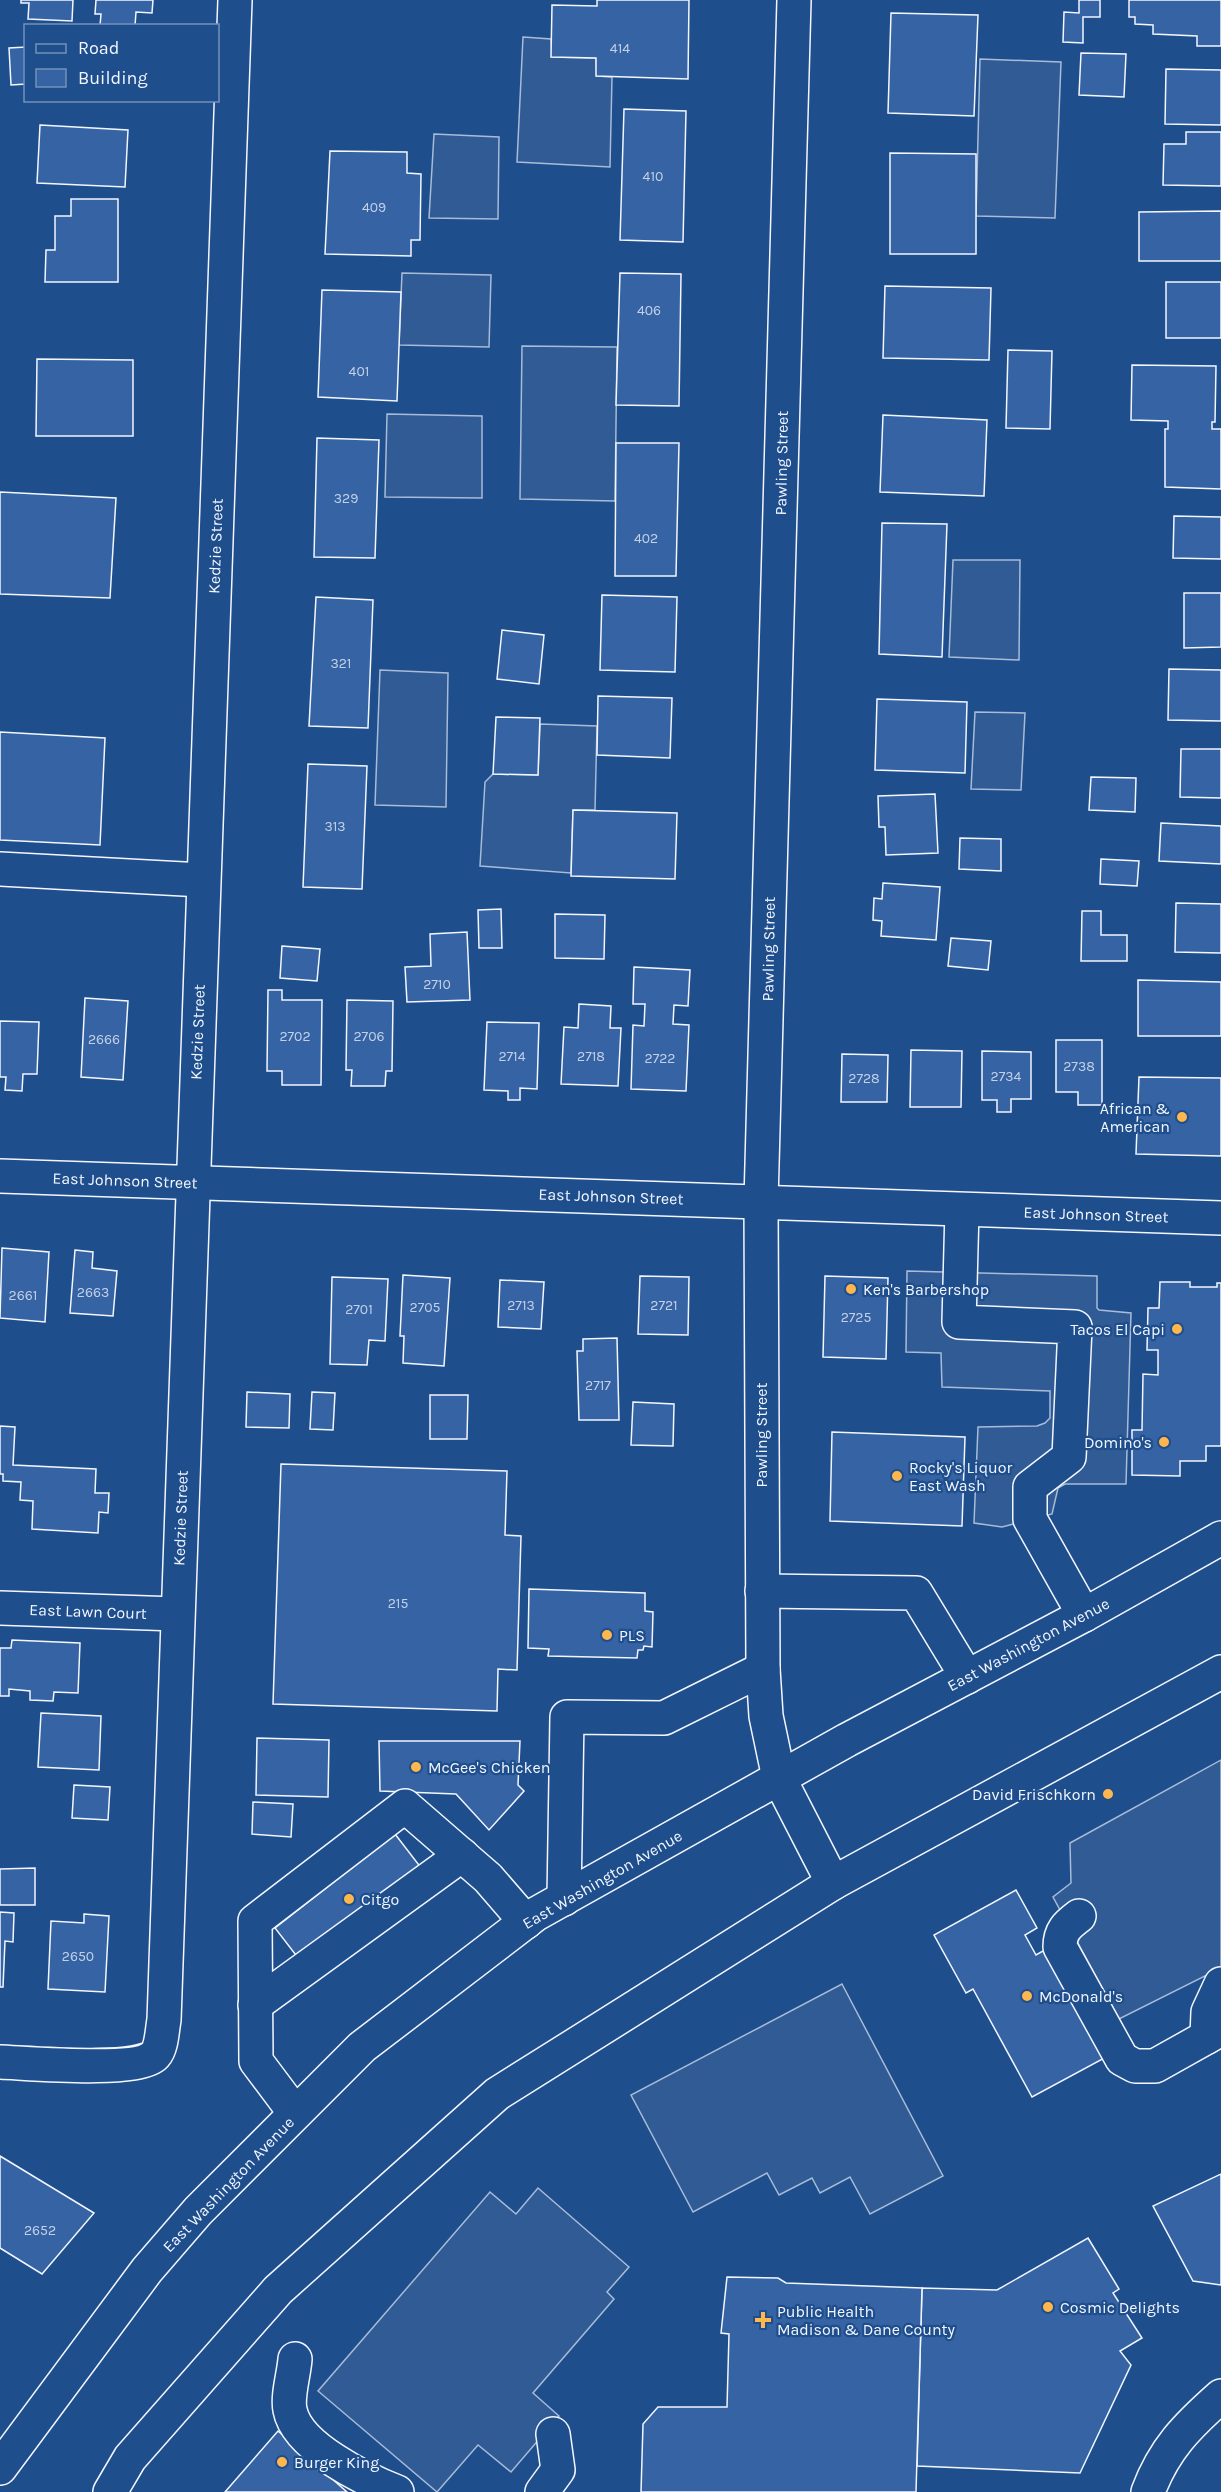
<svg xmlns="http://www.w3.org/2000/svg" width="1221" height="2492" font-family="Karla,sans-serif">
<rect width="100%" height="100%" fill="#1f4e8c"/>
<g fill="#305b95" stroke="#a8bbd7" stroke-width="1.5">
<path d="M523,37L551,39L552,57L596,58L597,76L612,77L610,167L517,162Z"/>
<path d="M980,59L1061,62L1055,218L976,216Z"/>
<path d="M434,134L499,137L498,219L429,218Z"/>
<path d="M402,273L491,275L489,347L399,345Z"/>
<path d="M522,346L617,347L615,501L520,499Z"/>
<path d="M387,414L482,416V498L385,497Z"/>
<path d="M953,560H1020L1019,660L949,657Z"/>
<path d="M380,670L448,673L446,807L375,805Z"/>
<path d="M975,712L1025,713L1021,790L971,789Z"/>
<path d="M540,724L597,726L595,810H573L571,873L480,866L485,782L493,774L538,775Z"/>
<path d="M907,1271L1097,1276V1308L1099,1310L1131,1313L1126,1484H1065L1058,1488L1052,1514L1002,1527L974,1523L978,1427L1037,1426L1045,1423L1050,1418V1391L942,1387L941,1353L906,1352Z"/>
<path d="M1221,1760V1968L1119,2019L1053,1897L1071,1883L1070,1843Z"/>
<path d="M842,1984L943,2176L870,2214L850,2177L820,2193L812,2178L779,2195L767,2173L693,2212L631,2095Z"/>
<path d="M538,2188L629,2267L607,2292L614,2299L533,2393L559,2416L511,2472L478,2445L437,2492L318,2391L490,2192L516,2214Z"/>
</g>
<g fill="#3563a3" stroke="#f2f6ff" stroke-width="1.5">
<path d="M21,0H73L72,21L28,19L29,3H21Z"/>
<path d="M96,0H153L152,13L136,12L135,26H100L101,14H95Z"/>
<path d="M597,0H689L688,79L596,76V58L551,57L552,5L597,6Z"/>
<path d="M1079,0H1100V17H1083V43L1063,42L1064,12L1079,13Z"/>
<path d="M1129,0H1221V46H1197V36L1153,34V25L1135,24V17H1129Z"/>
<path d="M891,13L978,15L974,116L888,113Z"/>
<path d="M26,47V84L11,85L9,48Z"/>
<path d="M1081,53L1126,54L1124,97L1079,95Z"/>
<path d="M1166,69L1221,70V125L1165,124Z"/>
<path d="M624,109L686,111L683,242L620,240Z"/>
<path d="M40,125L128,130L125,187L37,183Z"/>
<path d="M1186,132H1221V186L1163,185L1164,144H1186Z"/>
<path d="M330,151L407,152V173L421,174L420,240H411V256L325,254Z"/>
<path d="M890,153L976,154V254H890Z"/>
<path d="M71,199H118V282H45L46,250H55V216H71Z"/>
<path d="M1221,211V261H1139V212Z"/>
<path d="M620,273L681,274L679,406L616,405Z"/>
<rect x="1166" y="282" width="55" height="56"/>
<path d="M885,286L991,288L989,360L883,358Z"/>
<path d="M322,290L401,292L397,401L318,397Z"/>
<path d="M1008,350L1052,351L1050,429L1006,428Z"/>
<path d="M37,359L133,360V436H36Z"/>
<path d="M1132,365L1216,366L1215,422H1212V429H1221V489L1165,487V429H1168V421L1131,420Z"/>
<path d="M883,415L987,420L984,496L880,492Z"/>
<path d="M317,438L379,440L375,558L314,557Z"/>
<path d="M616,443H679L676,576H615Z"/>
<path d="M0,492L116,498L110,598L0,594Z"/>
<path d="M1174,516L1221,517V559L1173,558Z"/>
<path d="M882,523L947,524L942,657L879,654Z"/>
<path d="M1184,593H1221V647L1184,648Z"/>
<path d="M602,595L677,597L675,672L600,670Z"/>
<path d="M316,597L373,600L368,728L309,726Z"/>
<path d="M502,630L544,635L539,684L497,679Z"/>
<path d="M1169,669L1221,670V721L1168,720Z"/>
<path d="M598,696L672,698L670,758L597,755Z"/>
<path d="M877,699L967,702L965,773L875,770Z"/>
<path d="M496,717L540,718L538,775L493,774Z"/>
<path d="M0,732L105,738L100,845L0,840Z"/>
<path d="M1181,749H1221V798L1180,797Z"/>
<path d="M308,764L367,766L362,889L303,887Z"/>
<path d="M1091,777L1136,778L1135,812L1089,810Z"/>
<path d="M935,794L938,853L886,855L885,827H879L878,796Z"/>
<path d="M573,810L677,813L675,879L571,876Z"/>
<path d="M1161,823L1221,826V864L1159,861Z"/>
<path d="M960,838L1001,839V871L959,869Z"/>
<path d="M1101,859L1139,861L1137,886L1100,884Z"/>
<path d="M883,883L940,887L936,940L881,936L882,921L873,920L874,898L882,899Z"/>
<path d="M1176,903L1221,904V953L1175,952Z"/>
<path d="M501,909L502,948H479L478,910Z"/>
<path d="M1082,911H1101V935H1127V961H1081Z"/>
<path d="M555,914L605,915L604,959L555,958Z"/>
<path d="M467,932L470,1000L407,1002L405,967L431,966L430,934Z"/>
<path d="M951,938L991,941L988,970L948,966Z"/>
<path d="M282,946L320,949L317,981L280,978Z"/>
<path d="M634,967L690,970L688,1006L674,1005L673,1024L689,1025L686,1091L631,1089L633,1025L644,1026L645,1004H633Z"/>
<path d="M1138,980L1221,982V1036H1138Z"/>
<path d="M268,990H282V1000H322L321,1085H282V1071H267Z"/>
<path d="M85,998L128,1001L123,1080L81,1077Z"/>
<path d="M347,1000L393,1001L392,1071H386L385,1086H351L352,1070H346Z"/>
<path d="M579,1004L611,1006L610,1028H621L618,1086L561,1084L564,1027L578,1028Z"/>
<path d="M0,1021L39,1022L37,1074H23L22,1091L5,1090L6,1077H0Z"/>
<path d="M487,1022L539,1023L537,1089L520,1088V1100H508V1091L484,1090Z"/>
<path d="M1056,1040H1102V1105H1078V1092H1056Z"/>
<path d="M911,1050L962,1051L961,1107H910Z"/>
<path d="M982,1051L1031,1052V1099H1011V1112H997V1100H982Z"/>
<path d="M842,1054L888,1055L887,1102H841Z"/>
<path d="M1139,1077L1221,1078V1156L1136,1154Z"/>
<path d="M2,1248L49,1252L45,1322L0,1318Z"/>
<path d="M75,1250L93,1252L92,1268L117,1271L113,1316L70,1313Z"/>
<path d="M403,1275L450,1278L444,1366L403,1363L404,1336H400Z"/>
<path d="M640,1276L689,1277L688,1335L638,1334Z"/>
<path d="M825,1276L888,1278L886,1359L823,1357Z"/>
<path d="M332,1277L388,1279L385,1341L369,1340L367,1365L330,1364Z"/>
<path d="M500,1280L544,1282L541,1329L498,1327Z"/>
<path d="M1160,1282H1190V1287H1217V1283H1221V1446H1206V1461H1180V1476L1132,1475V1430H1142L1143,1374L1158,1375V1350H1147L1148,1308H1159Z"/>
<path d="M617,1338L619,1420H579L577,1351H583V1339Z"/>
<path d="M247,1392L290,1394L289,1428L246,1427Z"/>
<path d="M312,1392L335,1393L333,1430L310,1429Z"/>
<path d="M430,1395H468L467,1439H430Z"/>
<path d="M633,1402L674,1404L673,1446L631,1445Z"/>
<path d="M0,1426L15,1427L13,1465L96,1469L95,1493H109L108,1513L99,1512L98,1533L32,1529L33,1501L20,1500L21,1482L3,1481V1474H0Z"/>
<path d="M832,1432L965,1437L962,1526L830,1521Z"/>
<path d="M281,1464L507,1471L505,1535L521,1536L517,1670L498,1669L497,1711L273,1704Z"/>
<path d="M529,1589L645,1593V1611L653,1612L652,1647L644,1646L643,1650H638L637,1658L548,1656L549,1649L528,1648Z"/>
<path d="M12,1640L80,1643L78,1693L54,1692L53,1701L30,1700V1691L9,1689V1696H0V1648H11Z"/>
<path d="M41,1713L101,1716L99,1770L38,1767Z"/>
<path d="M257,1738L329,1740L328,1797L256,1795Z"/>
<path d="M379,1741H520L518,1785L524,1791L489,1830L456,1794L380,1791Z"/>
<path d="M74,1785L110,1787L108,1820L72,1818Z"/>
<path d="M253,1802L293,1804L291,1837L252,1834Z"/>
<path d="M395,1834L422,1869L302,1963L275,1928Z"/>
<path d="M35,1868V1905H0V1869Z"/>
<path d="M1016,1890L1037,1928L1025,1935L1036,1955L1050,1947L1110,2055L1032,2097L973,1989L966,1993L934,1935Z"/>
<path d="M0,1912L14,1913L13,1942L5,1941L3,1987H0Z"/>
<path d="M84,1914L109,1916L105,1992L48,1989L51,1921L84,1923Z"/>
<path d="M0,2156L94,2213L42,2274L0,2248Z"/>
<path d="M1221,2174V2285L1193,2281L1153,2206Z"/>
<path d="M1088,2238L1119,2289L1113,2293L1142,2338L1120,2351L1131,2365L1080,2473L917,2466L922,2288L997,2290Z"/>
<path d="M727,2277L778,2278L786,2283L922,2288L916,2492H641L643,2424L658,2407H727L729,2334L721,2333Z"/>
<path d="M278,2431L347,2492H225Z"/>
</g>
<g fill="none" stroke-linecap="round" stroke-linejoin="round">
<defs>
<g id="minor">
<path d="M794,0L761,1201L763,1669L766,1716L779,1778L833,1883"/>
<path d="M0,869L202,880"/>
<path d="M0,1176L1221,1218"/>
<path d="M962,1210L959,1322L1075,1327L1069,1457L1030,1487V1519L1084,1615"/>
<path d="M762,1591L916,1593L967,1677"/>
<path d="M0,1608L177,1614"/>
<path d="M564,1899L567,1717L664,1718L763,1669"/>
<path d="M1079,1916C1067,1925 1060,1931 1060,1947L1122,2059L1135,2066H1155L1221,2029"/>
<path d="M255,2005L462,1855"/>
<path d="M1207,2037L1208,2012L1221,1984"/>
<path d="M0,2062C28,2063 138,2073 155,2055C162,2047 162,2030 164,2020L235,0"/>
<path d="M295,2113L256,2061L255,1921L405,1806L488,1878L526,1922"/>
<path d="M295,2359C294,2374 287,2396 290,2410C297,2447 366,2480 397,2492"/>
<path d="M542,2492L558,2470L553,2434"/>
<path d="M1148,2492C1164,2449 1187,2426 1221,2396"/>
</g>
<g id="major">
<path d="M0,2468L147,2270L198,2211L362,2047L536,1914L847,1740L1084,1615L1221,1538"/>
<path d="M110,2492L130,2458L278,2290L497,2094L833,1883L1221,1672"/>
</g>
</defs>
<use href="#minor" stroke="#f2f6ff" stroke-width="36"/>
<use href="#major" stroke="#f2f6ff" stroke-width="36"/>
<use href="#minor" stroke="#1f4e8c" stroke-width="33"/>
<use href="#major" stroke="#1f4e8c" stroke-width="33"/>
</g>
<g fill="#ffb74d" stroke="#1f4e8c" stroke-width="2">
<circle cx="1182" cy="1117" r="6"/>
<circle cx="851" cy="1289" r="6"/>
<circle cx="1177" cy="1329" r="6"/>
<circle cx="1164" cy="1442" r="6"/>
<circle cx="897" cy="1476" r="6"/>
<circle cx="607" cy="1635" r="6"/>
<circle cx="416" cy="1767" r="6"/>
<circle cx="1108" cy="1794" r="6"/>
<circle cx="349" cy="1899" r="6"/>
<circle cx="1027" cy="1996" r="6"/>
<circle cx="1048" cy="2307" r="6"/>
<path d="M760 2311h6v6h6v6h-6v6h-6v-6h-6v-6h6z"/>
<circle cx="282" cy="2462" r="6"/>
</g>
<g text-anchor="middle" stroke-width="4.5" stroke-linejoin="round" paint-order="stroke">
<g font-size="14" fill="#c3d1e8">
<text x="620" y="53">414</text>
<text x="653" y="181">410</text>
<text x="374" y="212">409</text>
<text x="649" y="315">406</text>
<text x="359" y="376">401</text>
<text x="346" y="503">329</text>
<text x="646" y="543">402</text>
<text x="341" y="668">321</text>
<text x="335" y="831">313</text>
<text x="437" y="989">2710</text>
<text x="295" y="1041">2702</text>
<text x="369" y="1041">2706</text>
<text x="104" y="1044">2666</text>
<text x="512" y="1061">2714</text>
<text x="591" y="1061">2718</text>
<text x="660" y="1063">2722</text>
<text x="1079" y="1071">2738</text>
<text x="1006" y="1081">2734</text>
<text x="864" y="1083">2728</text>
<text x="93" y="1297">2663</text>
<text x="23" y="1300">2661</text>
<text x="521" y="1310">2713</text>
<text x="664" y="1310">2721</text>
<text x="425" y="1312">2705</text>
<text x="359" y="1314">2701</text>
<text x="856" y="1322">2725</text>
<text x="598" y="1390">2717</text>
<text x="398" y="1608">215</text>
<text x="78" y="1961">2650</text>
<text x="40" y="2235">2652</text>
</g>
<g font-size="16" fill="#f2f6ff" stroke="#1f4e8c">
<text transform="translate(781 463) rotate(-89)" y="6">Pawling Street</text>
<text transform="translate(215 546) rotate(-88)" y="6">Kedzie Street</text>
<text transform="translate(768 949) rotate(-89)" y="6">Pawling Street</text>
<text transform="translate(197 1032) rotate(-88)" y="6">Kedzie Street</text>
<text transform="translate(125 1180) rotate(2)" y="6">East Johnson Street</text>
<text transform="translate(611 1196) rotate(2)" y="6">East Johnson Street</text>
<text transform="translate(1096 1214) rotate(2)" y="6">East Johnson Street</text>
<text transform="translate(761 1435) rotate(-90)" y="6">Pawling Street</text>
<text transform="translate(180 1518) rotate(-88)" y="6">Kedzie Street</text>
<text transform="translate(88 1611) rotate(2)" y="6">East Lawn Court</text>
<text transform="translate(1028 1644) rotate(-28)" y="6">East Washington Avenue</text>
<text transform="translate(602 1879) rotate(-30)" y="6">East Washington Avenue</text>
<text transform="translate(228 2184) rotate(-46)" y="6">East Washington Avenue</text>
</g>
<g font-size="16" fill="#f2f6ff" stroke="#1f4e8c" text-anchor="start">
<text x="1170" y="1114" text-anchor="end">African &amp;<tspan x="1170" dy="18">American</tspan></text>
<text x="863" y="1295">Ken's Barbershop</text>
<text x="1165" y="1335" text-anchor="end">Tacos El Capi</text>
<text x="1152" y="1448" text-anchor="end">Domino's</text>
<text x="909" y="1473">Rocky's Liquor<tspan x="909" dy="18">East Wash</tspan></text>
<text x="619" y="1641">PLS</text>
<text x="428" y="1773">McGee's Chicken</text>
<text x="1096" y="1800" text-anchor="end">David Frischkorn</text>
<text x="361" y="1905">Citgo</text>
<text x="1039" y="2002">McDonald's</text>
<text x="1060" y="2313">Cosmic Delights</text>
<text x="777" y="2317">Public Health<tspan x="777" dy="18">Madison &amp; Dane County</tspan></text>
<text x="294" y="2468">Burger King</text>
</g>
</g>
<rect x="24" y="24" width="195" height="78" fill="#1f4e8c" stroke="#7391ba" stroke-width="1.5"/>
<rect x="36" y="44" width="30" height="9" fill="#1f4e8c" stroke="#7391ba" stroke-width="1.5"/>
<text x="78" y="54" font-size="18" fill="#f2f6ff">Road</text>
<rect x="36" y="69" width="30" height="18" fill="#3563a3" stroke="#7391ba" stroke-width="1.5"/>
<text x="78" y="84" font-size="18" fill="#f2f6ff">Building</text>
</svg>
